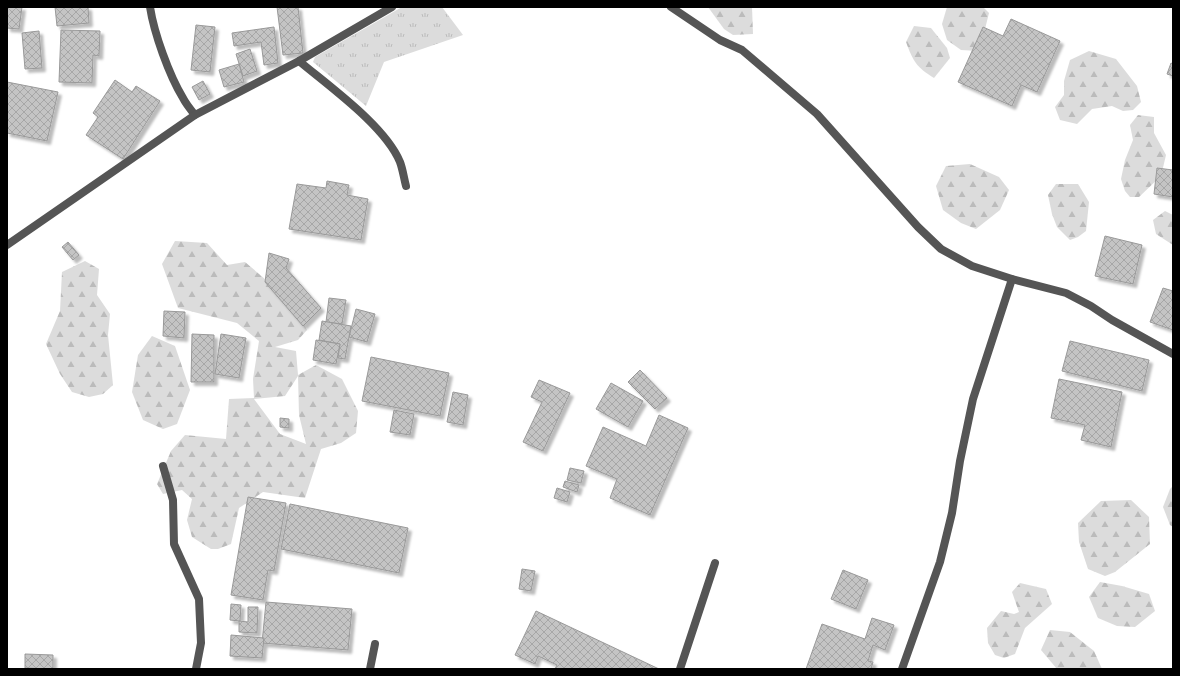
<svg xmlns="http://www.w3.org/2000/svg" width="1180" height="676" font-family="Arial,sans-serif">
<defs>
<pattern id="grass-tufts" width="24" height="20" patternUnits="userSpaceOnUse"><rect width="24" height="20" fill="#dcdcdc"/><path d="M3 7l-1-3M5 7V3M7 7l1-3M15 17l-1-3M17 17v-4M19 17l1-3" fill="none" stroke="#bbb"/></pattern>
<pattern id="forest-firs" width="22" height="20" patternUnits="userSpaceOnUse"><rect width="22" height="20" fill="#dcdcdc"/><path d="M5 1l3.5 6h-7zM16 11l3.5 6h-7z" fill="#bbb"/></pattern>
<pattern id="building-cross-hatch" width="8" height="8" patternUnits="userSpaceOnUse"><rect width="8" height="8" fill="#c4c4c4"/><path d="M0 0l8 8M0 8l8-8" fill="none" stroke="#a7a7a7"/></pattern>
<filter id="shadow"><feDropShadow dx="3.5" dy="3.5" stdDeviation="1" flood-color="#0004"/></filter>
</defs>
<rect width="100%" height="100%" fill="#fff"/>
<path fill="url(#grass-tufts)" d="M402,7H442L463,35L384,62L366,106L313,62L315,57Z"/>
<g fill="url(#forest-firs)" fill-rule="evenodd">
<path d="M708,7H752L753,34L733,35L724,29Z"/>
<path d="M947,7H983L989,13L981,45L978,51L961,50L947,40L942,24Z"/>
<path d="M914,26L931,28L947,48L950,58L934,78C916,67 913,61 906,42Z"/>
<path d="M1089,51L1116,59L1137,86L1141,102L1133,110L1123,111L1112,106L1092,109L1077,124L1060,120L1055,107L1064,95V81L1070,60Z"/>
<path d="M1138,115L1154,117V133L1166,155L1161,176L1139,197H1130L1125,191L1121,179L1125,160L1133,140L1130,125Z"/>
<path d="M970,164L999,177L1009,190L1000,210L976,229L961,223L943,210L936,186L946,166Z"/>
<path d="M1056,184H1078L1089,202L1086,231L1078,237L1070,240L1057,227L1052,214L1048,195Z"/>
<path d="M1165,211L1173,215V245L1156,234L1153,220Z"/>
<path d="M175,241L207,243L227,265L245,262L292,302L307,330L298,340L275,347L296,351L298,375L316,365L342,379L358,411L356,433L341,443L321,449L305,498L263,492L239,508L231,544L218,549H211L192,537L187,520L192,499L182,490L163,494L157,484L171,451L185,435L226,439L229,399L254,398L253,379L259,341L237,323L178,308L162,264ZM298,376L299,415L306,444L280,434L254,399L285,396Z"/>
<path d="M85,261L99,269L97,295L110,314L108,335L113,385L103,394L89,397L72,392L60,374L46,344L60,311L62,272Z"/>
<path d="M152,336L175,346L190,390L177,424L163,429L143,420L132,392L138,355Z"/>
<path d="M1173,486V527L1170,525L1163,507L1170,489Z"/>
<path d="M1131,500L1149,517L1150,544L1115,572L1105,576L1088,569L1079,542L1078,523L1101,501Z"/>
<path d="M1100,582L1122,586L1149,594L1155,611L1135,627L1117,626L1098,618L1089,597Z"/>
<path d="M1020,583L1046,589L1052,604L1025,628L1015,654L1004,658L995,655L988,643L987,628L1001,611L1014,614L1019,612L1012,592Z"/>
<path d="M1050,630L1070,632L1094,651L1102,669H1057L1041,650Z"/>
</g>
<g fill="url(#building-cross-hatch)" stroke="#999" filter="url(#shadow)">
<path d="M7,7H22L19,29L7,28Z"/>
<path d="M55,7H88L89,23L57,26Z"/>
<path d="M277,7H298L303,53L283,55Z"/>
<path d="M1011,19L1060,41L1037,92L1021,85L1012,106L958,82L983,27L1003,36Z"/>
<path d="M196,25L215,27L210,72L191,70Z"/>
<path d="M274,27L278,63L264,65L261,42L234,46L232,33Z"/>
<path d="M61,30L100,31L99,56L93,55L92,83L59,82Z"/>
<path d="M39,31L42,68L25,69L22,33Z"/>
<path d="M250,49L257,71L243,76L236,54Z"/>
<path d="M1171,63L1173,64V76L1167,74Z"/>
<path d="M239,64L244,82L224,87L219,70Z"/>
<path d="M115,80L132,92L136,86L160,101L123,159L86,135L98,117L93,113Z"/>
<path d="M203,81L210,94L199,100L192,87Z"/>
<path d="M7,82L58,92L47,141L7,133Z"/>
<path d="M1157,168L1173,170V197L1154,194Z"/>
<path d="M327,181L349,185L347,195L368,199L361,240L289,229L297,184L326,188Z"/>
<path d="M1105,236L1142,245L1133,284L1095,276Z"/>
<path d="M68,242L79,255L73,260L62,247Z"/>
<path d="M269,253L289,259L286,268L321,308L303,326L265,282Z"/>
<path d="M1163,288L1173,291V330L1150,322Z"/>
<path d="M329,298L346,300L342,324L326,322Z"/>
<path d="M356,309L375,314L367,342L349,337Z"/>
<path d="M164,311L185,312L184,338L163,336Z"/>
<path d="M322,321L351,326L345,359L338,358L340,344L319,340Z"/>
<path d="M192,334L214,335V382H191Z"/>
<path d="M221,334L246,338L239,378L215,374Z"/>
<path d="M316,340L340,344L336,364L313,360Z"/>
<path d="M1070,341L1149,360L1142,391L1062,371Z"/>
<path d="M371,357L449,373L440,416L362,401Z"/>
<path d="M640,370L667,398L655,409L628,382Z"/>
<path d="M1059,379L1122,392L1111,447L1081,440L1085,425L1051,418Z"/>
<path d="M539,380L570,393L543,451L523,442L542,402L531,397Z"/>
<path d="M611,383L643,401L628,427L596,409Z"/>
<path d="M453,392L468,395L463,425L447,422Z"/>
<path d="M394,410L414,414L410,435L390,432Z"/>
<path d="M659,415L688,428L650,515L610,498L617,479L586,466L603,427L646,446Z"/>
<path d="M280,418L289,419V428L280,427Z"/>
<path d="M570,468L584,471L581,483L567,480Z"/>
<path d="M565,481L579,485L577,492L563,487Z"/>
<path d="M557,488L570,492L567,502L554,498Z"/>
<path d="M248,497L286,503L274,571L268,570L263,600L231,595Z"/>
<path d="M290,504L408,528L399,573L281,549Z"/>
<path d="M522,569L535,571L531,591L519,589Z"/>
<path d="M843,570L868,580L856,609L831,599Z"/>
<path d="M266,602L352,609L348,650L262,643Z"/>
<path d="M231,604L241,605L240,621L230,620Z"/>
<path d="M248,607H258L257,633L239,632V621L248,622Z"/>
<path d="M536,611L659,669H555L557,665L538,656L535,664L515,655Z"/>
<path d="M872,618L894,625L885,650L873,645L868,661L873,662L871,669H806L822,624L865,639Z"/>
<path d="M231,635L264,638L262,658L230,656Z"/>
<path d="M25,654L53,655V669L25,668Z"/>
</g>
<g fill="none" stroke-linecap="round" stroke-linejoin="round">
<g stroke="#555" stroke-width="8">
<path d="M150,7C154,33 169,75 183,98C186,104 191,110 195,115"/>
<path d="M671,7L720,40L742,50L817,114L918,227L941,249L972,266L1012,279L1066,293L1091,306L1112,320L1173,354"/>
<path d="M299,61C330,87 385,126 400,162C403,170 404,179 406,186"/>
<path d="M7,245L195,115L299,61L392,7"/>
<path d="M163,466L173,500L174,544L199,599L201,643L196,669"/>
<path d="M370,669L375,644"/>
<path d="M680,669L715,563"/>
<path d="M902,669L940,562L952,513L960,461L973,399L1012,279"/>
</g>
</g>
<rect width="1180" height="676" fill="none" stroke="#000000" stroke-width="16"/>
</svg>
